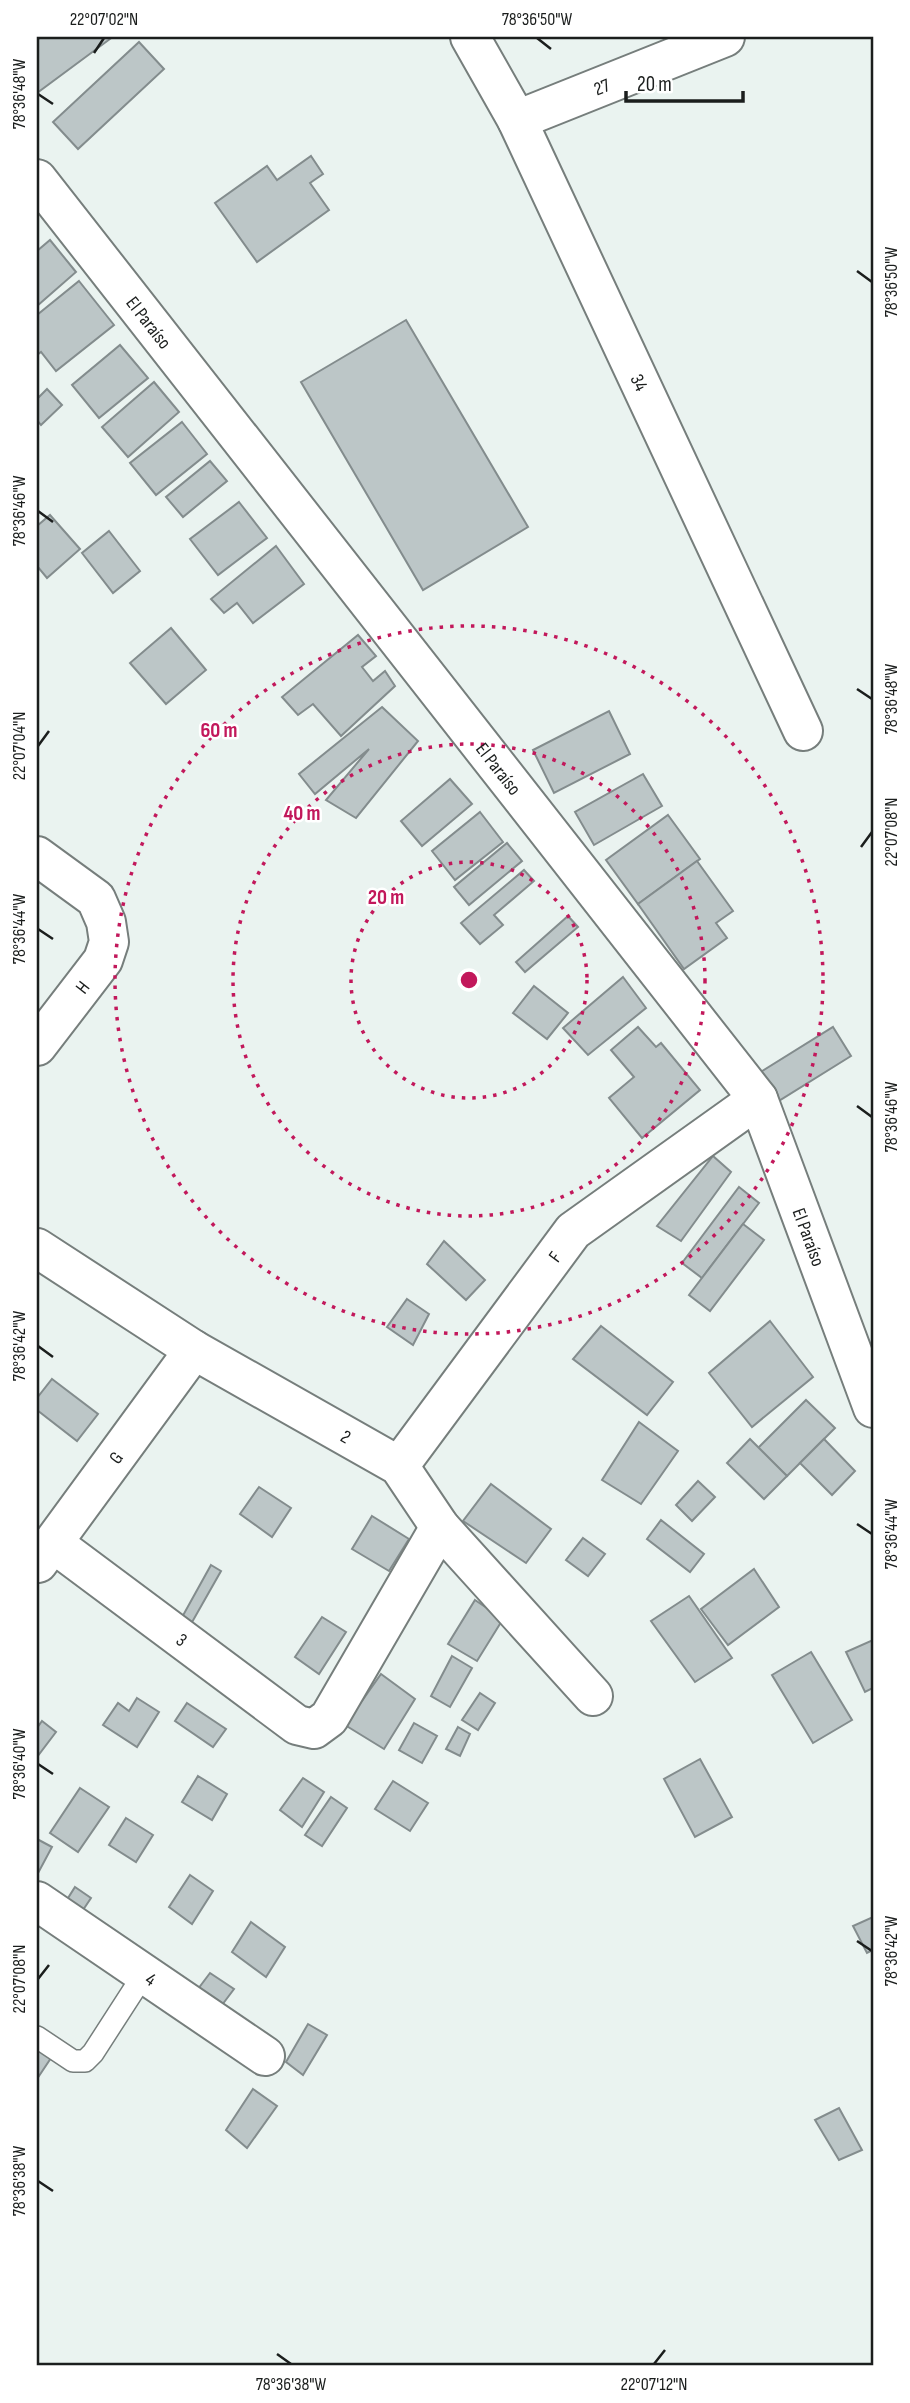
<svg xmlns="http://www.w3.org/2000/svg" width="910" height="2403" font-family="'Sofia Sans Condensed',sans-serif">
<rect width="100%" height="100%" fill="#eaf3f0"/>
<g fill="#bcc6c7" stroke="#838c8d" stroke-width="2">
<path d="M41,37H108L110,39L37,93V40Z"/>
<path d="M139,42L164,69L78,149L53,122Z"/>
<path d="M311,156L323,174L310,183L329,210L257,262L215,203L267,166L277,180Z"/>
<path d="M50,240L76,272L37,306V251Z"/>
<path d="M79,281L114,325L56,371L41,352L37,355V315Z"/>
<path d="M406,320L528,527L423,590L301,382Z"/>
<path d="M120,345L148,378L99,418L72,385Z"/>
<path d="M154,382L179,412L128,457L102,427Z"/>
<path d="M47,389L62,405L41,425L37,420V399Z"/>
<path d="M182,422L207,454L156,495L130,463Z"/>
<path d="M210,461L227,481L183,517L166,497Z"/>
<path d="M239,502L267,538L218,575L190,539Z"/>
<path d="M50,515L80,549L47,578L37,566V526Z"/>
<path d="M109,531L140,571L113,593L82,553Z"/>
<path d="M276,546L304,584L253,623L237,603L224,613L211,599Z"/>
<path d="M171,628L206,670L166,704L130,663Z"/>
<path d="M358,635L376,656L362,667L373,681L385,671L395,686L341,736L313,704L298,715L282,697Z"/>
<path d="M382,707L418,741L356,818L326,800L369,749L315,794L299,774Z"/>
<path d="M609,711L630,754L554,793L533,750Z"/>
<path d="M643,774L662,806L594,845L575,812Z"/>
<path d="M450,779L472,804L422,846L401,821Z"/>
<path d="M480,812L503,842L455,880L432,851Z"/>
<path d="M668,815L700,859L638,904L606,860Z"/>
<path d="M507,843L522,861L469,905L454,887Z"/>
<path d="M697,861L733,911L716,923L727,938L684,969L638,904Z"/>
<path d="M524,870L534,881L494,915L503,925L480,944L461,923Z"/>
<path d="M568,916L578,927L525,972L516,962Z"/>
<path d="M623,977L646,1008L588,1055L563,1028Z"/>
<path d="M534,986L568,1013L547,1039L513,1013Z"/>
<path d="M638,1027L656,1047L661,1043L700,1090L642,1138L609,1098L634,1077L611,1050Z"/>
<path d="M833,1027L851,1056L777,1102L759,1073Z"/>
<path d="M713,1156L731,1172L681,1241L657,1226Z"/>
<path d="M739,1187L759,1203L702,1278L682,1263Z"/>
<path d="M743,1224L764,1240L710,1311L689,1295Z"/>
<path d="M444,1241L485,1280L466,1300L427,1264Z"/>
<path d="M407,1299L429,1314L413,1345L387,1327Z"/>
<path d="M770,1321L813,1377L752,1427L709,1373Z"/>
<path d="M601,1326L673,1382L647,1415L573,1359Z"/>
<path d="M52,1379L98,1414L77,1441L37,1410V1398Z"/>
<path d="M806,1400L835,1428L787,1476L758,1448Z"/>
<path d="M639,1422L678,1451L641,1504L602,1480Z"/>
<path d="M750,1439L787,1476L764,1499L727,1463Z"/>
<path d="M824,1439L855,1471L832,1495L800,1463Z"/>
<path d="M698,1481L715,1497L692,1521L676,1505Z"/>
<path d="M491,1484L551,1529L526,1563L463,1521Z"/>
<path d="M259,1487L291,1508L272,1537L240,1514Z"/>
<path d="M372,1516L409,1539L389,1571L352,1549Z"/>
<path d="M661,1520L704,1554L690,1572L647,1539Z"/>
<path d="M583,1538L605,1554L588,1576L566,1560Z"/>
<path d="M211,1565L221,1571L191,1624L181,1619Z"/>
<path d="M754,1569L779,1607L728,1645L701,1609Z"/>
<path d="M689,1596L732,1658L695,1682L651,1621Z"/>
<path d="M475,1600L503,1619L477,1661L448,1644Z"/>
<path d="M322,1617L346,1632L319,1674L295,1657Z"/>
<path d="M873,1640V1688L865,1692L846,1652Z"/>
<path d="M811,1652L852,1720L813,1743L772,1675Z"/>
<path d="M452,1656L472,1668L450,1707L431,1696Z"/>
<path d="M381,1674L415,1699L384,1749L345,1725Z"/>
<path d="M480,1693L495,1703L478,1730L462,1720Z"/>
<path d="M137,1698L159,1712L137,1747L103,1725L118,1703L129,1711Z"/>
<path d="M187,1703L226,1729L213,1747L175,1721Z"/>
<path d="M42,1721L56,1732L37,1757V1728Z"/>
<path d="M414,1723L437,1736L422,1763L399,1750Z"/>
<path d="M458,1727L470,1734L460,1756L446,1749Z"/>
<path d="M700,1759L732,1817L695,1837L664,1779Z"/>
<path d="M198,1776L227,1794L212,1820L182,1802Z"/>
<path d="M303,1778L324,1792L302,1827L280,1810Z"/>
<path d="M393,1781L428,1803L410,1831L375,1809Z"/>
<path d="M80,1788L109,1807L78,1852L50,1833Z"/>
<path d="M331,1797L347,1808L322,1846L305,1835Z"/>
<path d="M126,1818L153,1835L136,1862L109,1845Z"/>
<path d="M37,1839L52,1847L37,1875Z"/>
<path d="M190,1875L213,1891L192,1924L169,1907Z"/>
<path d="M75,1887L91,1898L79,1916L63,1906Z"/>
<path d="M873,1917V1950L867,1953L853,1926Z"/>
<path d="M251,1922L285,1947L266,1977L232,1952Z"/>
<path d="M210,1973L234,1989L219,2009L195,1993Z"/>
<path d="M308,2024L327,2035L303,2075L286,2062Z"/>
<path d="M37,2044L53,2055L37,2079Z"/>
<path d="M253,2089L277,2106L247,2148L226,2130Z"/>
<path d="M839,2108L862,2150L839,2160L815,2120Z"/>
</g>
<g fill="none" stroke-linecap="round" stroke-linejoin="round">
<defs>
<path id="service" d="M37,2037L73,2061H85L93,2053L144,1974"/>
<g id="minor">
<path id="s1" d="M470,37L517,120L803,731"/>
<path id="s2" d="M517,120L725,37"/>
<path id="s3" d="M37,179L758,1099L873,1408"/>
<path d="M37,856L96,899L106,922L109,942L103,960L37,1046"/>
<path id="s4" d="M37,1248L194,1350L399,1466L440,1527L593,1696"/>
<path id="s5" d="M399,1466L573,1231L758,1099"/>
<path id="s6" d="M53,1543L297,1725L314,1729L329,1718L440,1527"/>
<path id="s7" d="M38,1563L194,1350"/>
<path id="s8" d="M37,1901L265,2056"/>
</g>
</defs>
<use href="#service" stroke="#767e7c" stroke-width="24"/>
<use href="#minor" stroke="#767e7c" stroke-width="42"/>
<use href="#service" stroke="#fff" stroke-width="21"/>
<use href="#minor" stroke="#fff" stroke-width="38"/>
</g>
<path fill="none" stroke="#1b1e1d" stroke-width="2.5" d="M537,38L551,49M94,53L104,38M38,94L53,104M857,271L872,282M38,511L53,522M857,689L872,699M38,746L49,731M861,847L872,832M38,929L53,939M857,1106L872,1117M38,1346L53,1357M857,1524L872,1534M38,1764L53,1774M857,1941L872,1951M38,1979L49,1965M38,2181L53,2191M277,2354L291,2364M654,2364L665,2350"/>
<g fill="none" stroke="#c2185b" stroke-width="3.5" stroke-dasharray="3.5 7">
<circle cx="469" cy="980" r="118"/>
<circle cx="469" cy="980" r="236"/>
<circle cx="469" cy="980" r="354"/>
</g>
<g text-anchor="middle" stroke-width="5" stroke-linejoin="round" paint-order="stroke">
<g font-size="19" fill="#1b1e1d" stroke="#fff">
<text dy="7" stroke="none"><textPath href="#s2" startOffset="91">27</textPath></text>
<text dy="7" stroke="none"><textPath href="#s3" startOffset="182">El Paraíso</textPath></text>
<text dy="7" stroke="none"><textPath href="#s1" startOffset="385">34</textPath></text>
<text dy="7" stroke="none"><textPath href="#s3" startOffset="749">El Paraíso</textPath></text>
<text transform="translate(82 987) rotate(-52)" y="7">H</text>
<text dy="7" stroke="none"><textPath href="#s3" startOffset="1316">El Paraíso</textPath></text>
<text dy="7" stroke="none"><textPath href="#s5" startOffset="261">F</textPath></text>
<text dy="7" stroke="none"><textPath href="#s4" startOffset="362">2</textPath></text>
<text dy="7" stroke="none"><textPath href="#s7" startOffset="131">G</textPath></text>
<text dy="7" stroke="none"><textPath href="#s6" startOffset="161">3</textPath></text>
<text dy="7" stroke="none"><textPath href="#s8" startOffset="138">4</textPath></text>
</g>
</g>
<circle cx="469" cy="980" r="10" fill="#c2185b" stroke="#fff" stroke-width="3.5"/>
<g font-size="21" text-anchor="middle" font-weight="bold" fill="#c2185b" stroke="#fff" stroke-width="5" stroke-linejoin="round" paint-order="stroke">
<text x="219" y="737">60 m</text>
<text x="302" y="820">40 m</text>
<text x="386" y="904">20 m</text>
</g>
<rect width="910" height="2403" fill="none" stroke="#ffffff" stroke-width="77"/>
<path d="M626 91v10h117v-10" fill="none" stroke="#1b1e1d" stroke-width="3.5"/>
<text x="637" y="91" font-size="21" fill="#1b1e1d" stroke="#ffffff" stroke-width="5" paint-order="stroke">20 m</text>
<rect x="38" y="38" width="834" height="2326" fill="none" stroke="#1b1e1d" stroke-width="2.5"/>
<g font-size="18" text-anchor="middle" fill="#1b1e1d">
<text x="104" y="25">22°07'02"N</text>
<text x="537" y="25">78°36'50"W</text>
<text transform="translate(19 94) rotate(-90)" y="6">78°36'48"W</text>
<text transform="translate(891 282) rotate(-90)" y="6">78°36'50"W</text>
<text transform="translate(19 511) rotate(-90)" y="6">78°36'46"W</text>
<text transform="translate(891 699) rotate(-90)" y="6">78°36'48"W</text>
<text transform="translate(19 746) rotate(-90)" y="6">22°07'04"N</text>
<text transform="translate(891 832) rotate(-90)" y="6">22°07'08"N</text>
<text transform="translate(19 929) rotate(-90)" y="6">78°36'44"W</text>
<text transform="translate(891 1117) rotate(-90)" y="6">78°36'46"W</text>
<text transform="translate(19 1346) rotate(-90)" y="6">78°36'42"W</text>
<text transform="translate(891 1534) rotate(-90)" y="6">78°36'44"W</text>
<text transform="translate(19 1764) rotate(-90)" y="6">78°36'40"W</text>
<text transform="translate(891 1951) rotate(-90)" y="6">78°36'42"W</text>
<text transform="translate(19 1979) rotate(-90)" y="6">22°07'08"N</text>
<text transform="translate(19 2181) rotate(-90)" y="6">78°36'38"W</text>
<text x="291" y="2390">78°36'38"W</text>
<text x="654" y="2390">22°07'12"N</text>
</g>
</svg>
